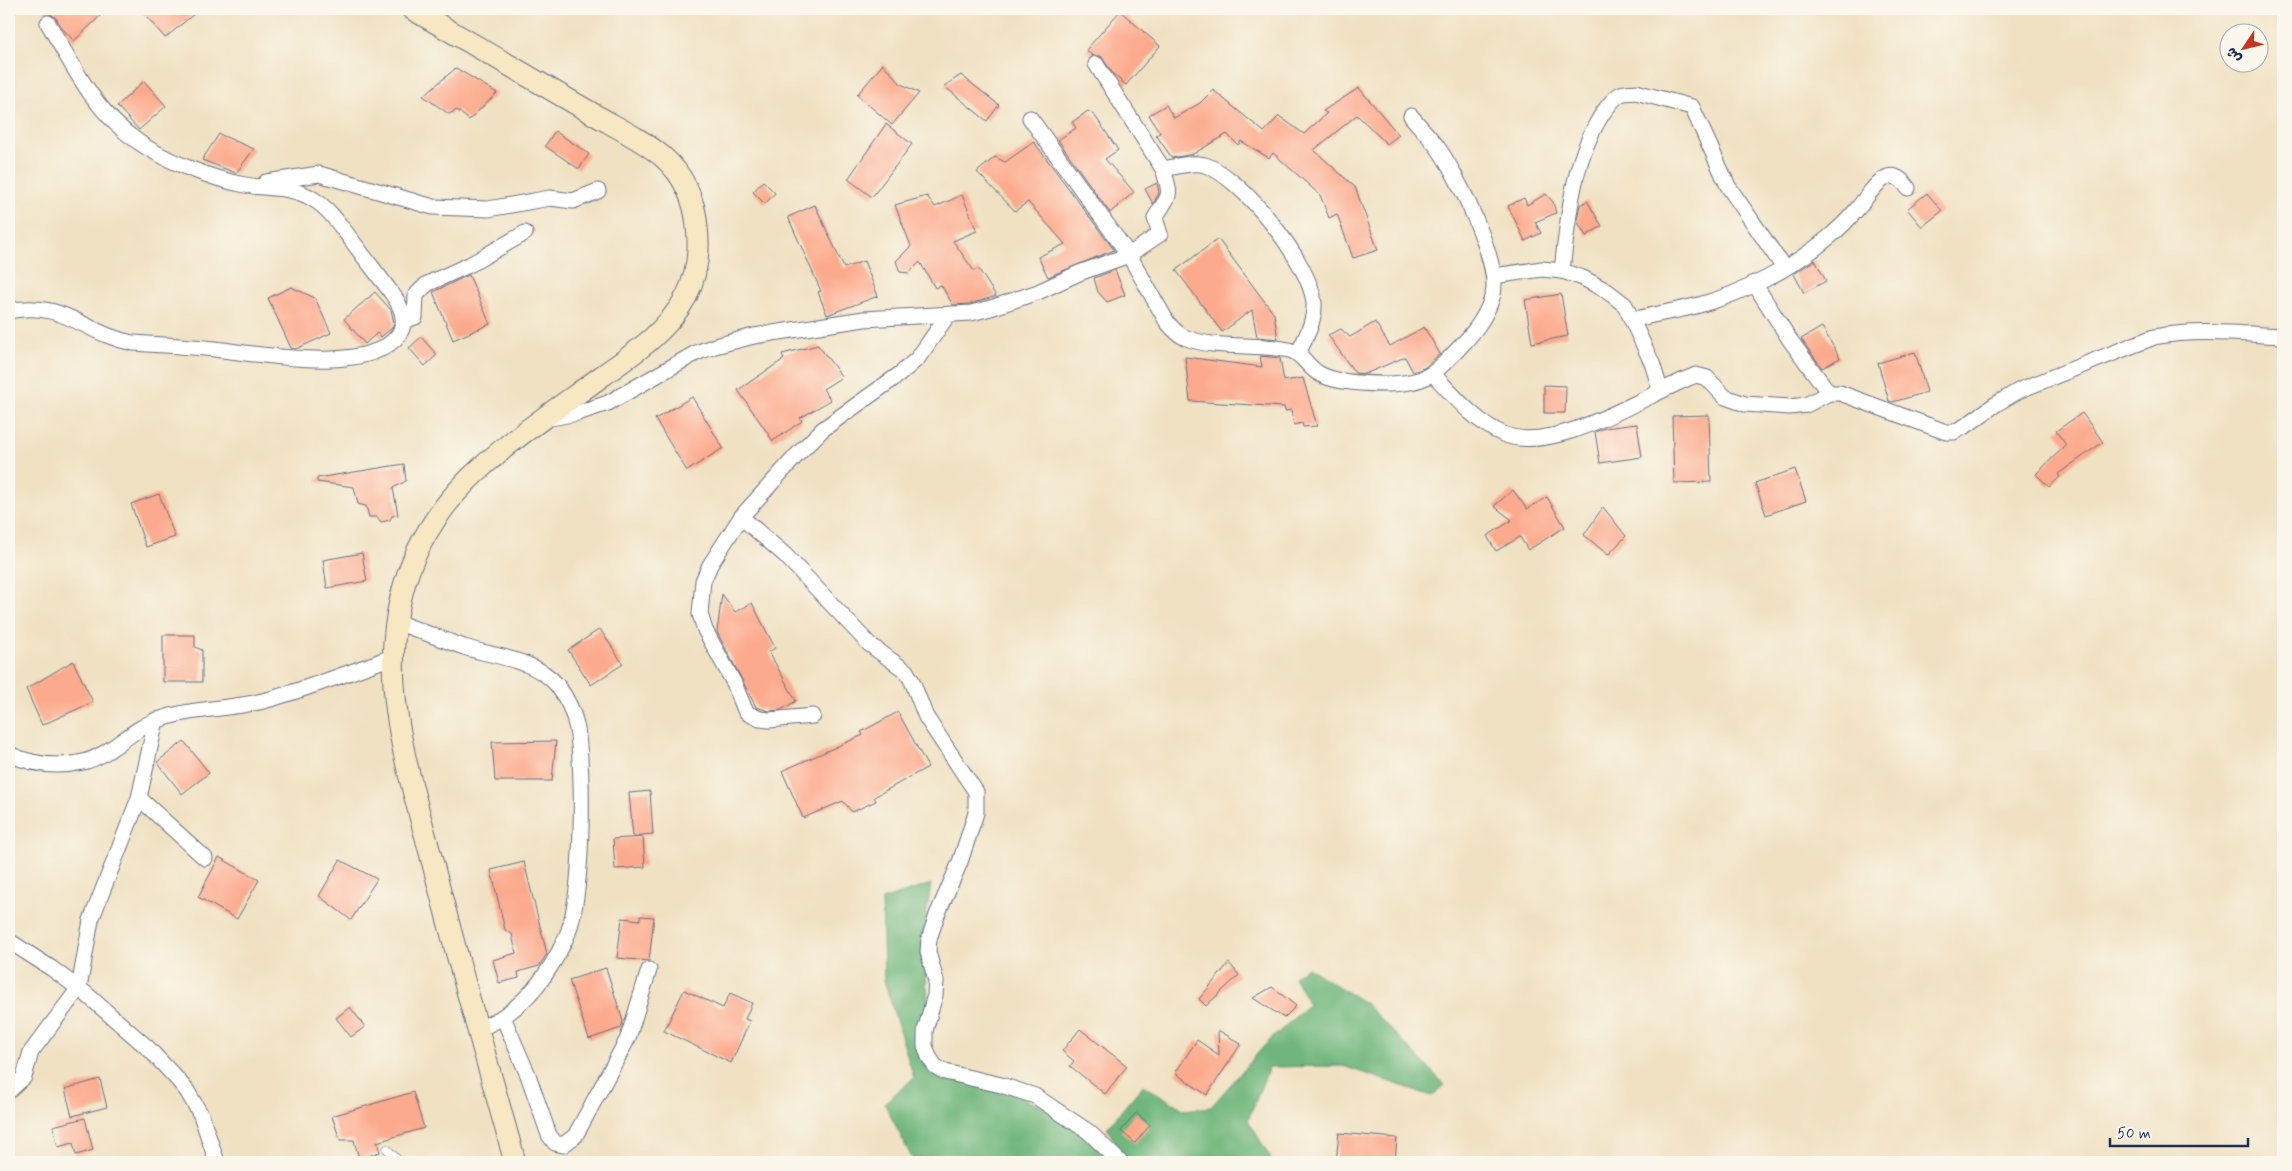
<svg xmlns="http://www.w3.org/2000/svg" width="2292" height="1171" font-family="Mynerve,'Playpen Sans Arabic',sans-serif">
<rect width="100%" height="100%" fill="#fbf7ec"/>
<filter id="ink" filterUnits="userSpaceOnUse"><feTurbulence type="fractalNoise" baseFrequency=".02" numOctaves="2"/><feDisplacementMap in="SourceGraphic" scale="10" xChannelSelector="R" yChannelSelector="G"/><feConvolveMatrix kernelMatrix="1 2 1 2 8 2 1 2 1" color-interpolation-filters="sRGB"/></filter>
<filter id="wash" filterUnits="userSpaceOnUse"><feTurbulence type="fractalNoise" baseFrequency=".0096" numOctaves="4" result="noise"/><feDisplacementMap in="SourceGraphic" scale="20" xChannelSelector="R" yChannelSelector="G"/><feGaussianBlur stdDeviation="1.12" result="paint"/><feColorMatrix in="noise" values="0 0 0 0 0 0 0 0 0 0 0 0 0 0 0 0 0 1.4 0 .05"/><feComposite in="paint" operator="in"/></filter>
<g filter="url(#wash)">
<rect width="100%" height="100%" fill="#f0e1c2"/>
<g fill="#70b67b" stroke="#46726c">
<path d="M931,884L922,944L929,1006L925,1056L1059,1114L1115,1162H914L884,1103L914,1078L884,980L882,900Z"/>
<path d="M1307,967L1366,1004L1445,1085L1432,1096L1343,1066L1269,1067L1248,1120L1271,1159L1268,1162H1130L1124,1157L1107,1128L1143,1085L1185,1110L1211,1107L1265,1045L1309,1004L1294,977Z"/>
</g>
<g id="blocks">
<g fill="#fcaa8d">
<path d="M43,9H93L100,16L74,41L62,28L56,18Z"/>
<path d="M140,9H200L165,38Z"/>
<path d="M1120,11L1160,46L1126,85L1113,74L1101,56H1093L1086,50Z"/>
<path d="M883,64L901,84L919,93L892,125L857,95Z"/>
<path d="M456,68L497,93L469,120L457,110L449,114L423,96Z"/>
<path d="M961,75L999,105L987,121L944,86Z"/>
<path d="M144,81L166,106L139,130L117,106Z"/>
<path d="M1359,88L1399,135L1387,144L1357,115L1314,150L1355,187L1378,250L1353,258L1337,214L1329,218L1320,195L1273,153L1269,158L1241,141L1238,145L1227,134L1193,154L1172,158L1156,135L1160,133L1149,115L1166,105L1174,118L1200,103L1213,90L1264,132L1279,116L1304,134L1327,113L1323,111Z"/>
<path d="M1088,111L1095,116L1118,150L1105,159L1134,192L1110,213L1058,140L1076,128L1072,122Z"/>
<path d="M886,124L912,144L872,197L848,179Z"/>
<path d="M555,131L589,154L579,169L545,146Z"/>
<path d="M219,134L254,149L236,173L202,160Z"/>
<path d="M1034,142L1114,250L1048,277L1038,257L1065,244L1028,202L1015,211L977,172L995,157L1005,162Z"/>
<path d="M763,181L775,193L765,204L753,192Z"/>
<path d="M1157,183L1159,193L1153,204L1145,189Z"/>
<path d="M1927,193L1942,211L1922,227L1907,209Z"/>
<path d="M1546,194L1553,202L1556,213L1535,222L1541,233L1525,241L1508,206L1524,198L1527,205Z"/>
<path d="M962,195L977,231L953,241L974,271L978,268L996,296L970,304L953,305L941,285L935,288L920,262L909,273L900,272L896,261L911,246L895,205L927,196L935,207Z"/>
<path d="M1587,201L1602,226L1586,236L1577,221L1580,205Z"/>
<path d="M815,205L844,268L864,261L878,296L827,315L818,292L821,291L788,217Z"/>
<path d="M1218,239L1274,314L1278,339L1257,337L1252,310L1222,332L1176,270Z"/>
<path d="M1815,260L1826,281L1804,293L1794,274Z"/>
<path d="M1115,270L1125,295L1107,302L1098,292L1094,278Z"/>
<path d="M469,275L490,324L453,340L433,292Z"/>
<path d="M291,287L315,298L331,333L296,349L291,348L268,298Z"/>
<path d="M375,292L391,310L394,323L392,328L381,337L377,333L365,344L344,319Z"/>
<path d="M1561,294L1568,336L1532,343L1525,300Z"/>
<path d="M1375,322L1390,346L1424,327L1440,354L1424,368L1413,372L1405,357L1365,374L1355,373L1328,335L1341,329L1350,337Z"/>
<path d="M1822,327L1840,358L1822,368L1801,339Z"/>
<path d="M421,337L437,355L425,366L409,348Z"/>
<path d="M818,345L842,377L823,389L831,400L800,418L802,421L773,441L738,390L784,359L782,354Z"/>
<path d="M1915,352L1927,392L1893,402L1889,401L1878,363Z"/>
<path d="M1260,356L1280,358L1284,381L1303,378L1317,426L1303,427L1302,423L1294,425L1291,410L1285,411L1284,407L1190,401L1185,357L1262,367Z"/>
<path d="M1544,385L1566,386L1565,413H1544Z"/>
<path d="M692,397L723,448L687,471L655,419Z"/>
<path d="M2082,413L2103,442L2058,474L2060,477L2049,487L2036,474L2066,445L2056,431Z"/>
<path d="M1709,415L1711,482L1674,483L1672,416Z"/>
<path d="M1637,424L1642,457L1600,463L1595,432L1605,428Z"/>
<path d="M404,464L406,481L393,488L398,515L392,516L390,520L381,522L377,517H369L366,506L358,504L354,487L317,482V478Z"/>
<path d="M1795,469L1806,501L1766,515L1755,483Z"/>
<path d="M1513,490L1527,509L1547,497L1565,527L1528,550L1520,537L1496,551L1487,536L1512,520L1494,506Z"/>
<path d="M159,494L175,537L146,547L131,504Z"/>
<path d="M1603,507L1626,536L1608,555L1584,535Z"/>
<path d="M362,553L367,581L327,588L323,560Z"/>
<path d="M722,594L735,612L752,603L775,648L769,652L796,701L781,710L769,711L756,707L717,632Z"/>
<path d="M600,629L623,664L591,685L568,650Z"/>
<path d="M163,635H195V647L202,650V682H163Z"/>
<path d="M73,661L93,702L42,725L26,689Z"/>
<path d="M898,712L928,767L874,797L876,801L852,812L843,801L803,818L782,771L863,735L861,732Z"/>
<path d="M184,741L209,773L182,794L157,762Z"/>
<path d="M556,741L552,781H495L492,742Z"/>
<path d="M650,791L653,834L633,836L629,793Z"/>
<path d="M643,837L645,867L615,869L613,839Z"/>
<path d="M219,857L259,880L237,919L198,897Z"/>
<path d="M340,860L377,879L351,920L319,896Z"/>
<path d="M524,862L547,954L539,966L518,972L519,978L499,983L493,960L516,953L512,934L505,930L491,870Z"/>
<path d="M640,916L654,917L649,961L617,958L622,918L640,920Z"/>
<path d="M1229,963L1239,975L1206,1006L1199,999Z"/>
<path d="M606,968L623,1021L621,1028L589,1039L569,980Z"/>
<path d="M1272,987L1296,1006L1284,1018L1253,998Z"/>
<path d="M684,990L723,1008L730,993L752,1003L745,1019L750,1021L731,1063L664,1031Z"/>
<path d="M350,1007L365,1027L351,1037L336,1018Z"/>
<path d="M1080,1029L1127,1066L1105,1094L1070,1066L1074,1061L1062,1051Z"/>
<path d="M1218,1030L1241,1044L1207,1095L1175,1073L1197,1040L1219,1055Z"/>
<path d="M100,1079L107,1107L72,1116L65,1089Z"/>
<path d="M413,1092L424,1128L377,1142L380,1152L359,1159L354,1140H340L332,1116Z"/>
<path d="M1136,1113L1150,1125L1135,1143L1121,1131Z"/>
<path d="M85,1118L93,1150L76,1155L73,1143L58,1147L53,1126Z"/>
<path d="M1339,1133L1397,1138L1395,1162H1336Z"/>
</g>
</g>
</g>
<g filter="url(#ink)">
<use href="#blocks" fill-opacity="0" stroke="#666d81" stroke-width="1"/>
<g fill="none" stroke-linecap="round" stroke-linejoin="round">
<defs>
<path id="lane" d="M387,1149L400,1162"/>
<g id="street">
<path d="M1096,64L1163,169C1177,167 1192,161 1205,165C1242,177 1311,264 1314,303C1315,320 1306,338 1298,353"/>
<path d="M1030,118L1129,255L1167,322C1172,328 1177,334 1184,337C1215,350 1256,343 1289,350C1302,353 1307,366 1318,373C1334,383 1369,384 1388,384C1427,383 1433,375 1459,348C1473,334 1488,314 1493,294C1501,264 1457,174 1438,148C1430,137 1420,127 1411,116"/>
<path d="M266,182L319,174L433,207L488,209L550,198L573,201L598,191"/>
<path d="M1562,271C1568,217 1573,156 1605,110C1610,104 1614,97 1621,94C1626,92 1631,93 1636,92L1692,107L1728,186L1784,268"/>
<path d="M1494,276L1542,269L1562,271L1583,278L1607,291L1625,305L1652,363L1660,389"/>
<path d="M1754,283L1790,340L1829,393"/>
<path d="M9,311C65,300 82,333 133,343C161,345 188,346 215,349C259,354 371,376 399,334C408,321 401,306 393,295C380,277 366,260 353,242C341,227 330,209 313,199C293,186 267,189 245,185C212,179 163,160 137,141C95,112 73,66 48,23"/>
<path d="M948,315L918,358L900,374L823,429L797,455L741,517L785,555L869,644L906,671L912,681L926,717L976,792V813L960,862L937,915L929,939L928,952L936,981L935,995L925,1031V1046L929,1057L935,1066L945,1072L1001,1085L1035,1096L1089,1132L1120,1162"/>
<path d="M1632,320C1654,314 1677,311 1699,305C1744,293 1792,268 1828,238C1839,229 1849,219 1858,208C1870,194 1888,158 1908,188"/>
<path d="M404,321L415,317L416,295L427,284L471,264L525,233"/>
<path d="M1433,374C1454,396 1475,422 1503,434C1555,456 1646,394 1696,375L1707,378L1725,397L1745,404L1790,407L1806,405L1829,393H1840L1946,432H1954L1967,425L1996,404L2020,390L2154,337C2196,329 2241,334 2283,336"/>
<path d="M545,419L578,413L608,403L696,353L715,346L754,336L864,319L971,313L991,308L1038,292L1079,273L1129,255L1160,234L1155,218C1169,193 1173,200 1163,169"/>
<path d="M741,517L710,565L703,581L700,614L705,630L734,683L745,710L749,714L760,719L769,720L813,716"/>
<path d="M396,622C419,630 441,639 464,647C495,657 535,659 557,685C567,698 574,713 577,729C584,773 584,901 565,940C547,978 519,1014 478,1029"/>
<path d="M156,720L139,798L205,858"/>
<path d="M9,754C33,765 57,768 83,762C112,755 130,729 158,720C193,707 231,710 267,700C309,688 351,672 392,657"/>
<path d="M9,941L51,968L85,993L149,1049L177,1079L187,1091L201,1115L217,1162"/>
<path d="M503,1017L528,1075L549,1135L555,1143L563,1145L575,1136L580,1127L628,1038L649,970"/>
<path d="M9,1091L24,1077L31,1052L79,988L91,920L139,798"/>
</g>
<path id="secondary" d="M412,9C473,44 534,79 595,115C618,128 643,140 663,157C683,174 695,200 697,227C700,251 697,275 686,297C667,332 633,354 602,376C557,409 509,440 469,479C436,512 412,551 401,597C378,689 411,779 434,868C459,966 488,1064 515,1162"/>
</defs>
<use href="#lane" stroke="#666d81" stroke-width="9"/>
<use href="#street" stroke="#666d81" stroke-width="17"/>
<use href="#secondary" stroke="#666d81" stroke-width="23"/>
<use href="#lane" stroke="#fff" stroke-width="8"/>
<use href="#street" stroke="#fff" stroke-width="15"/>
<use href="#secondary" stroke="#f7e8c3" stroke-width="21"/>
</g>
</g>
<rect width="2292" height="1171" fill="none" stroke="#fbf7ec" stroke-width="30"/>
<g transform="translate(2244 48) rotate(235)"><circle r="24" fill="#fbf7ec" stroke="#a1a7b3"/>
<path d="M0-4L9 19L0 12L-9 19Z" fill="#c8321e"/>
<text y="-8" font-size="14" font-weight="bold" text-anchor="middle" fill="#1b2f5e">ش</text>
</g>
<path d="M2110 1138v8h138v-8" fill="none" stroke="#1b2f5e" stroke-width="2.5"/>
<text x="2117" y="1138" font-size="15" fill="#1b2f5e" stroke="#fbf7ec" stroke-width="4" paint-order="stroke">50 m</text>
</svg>
